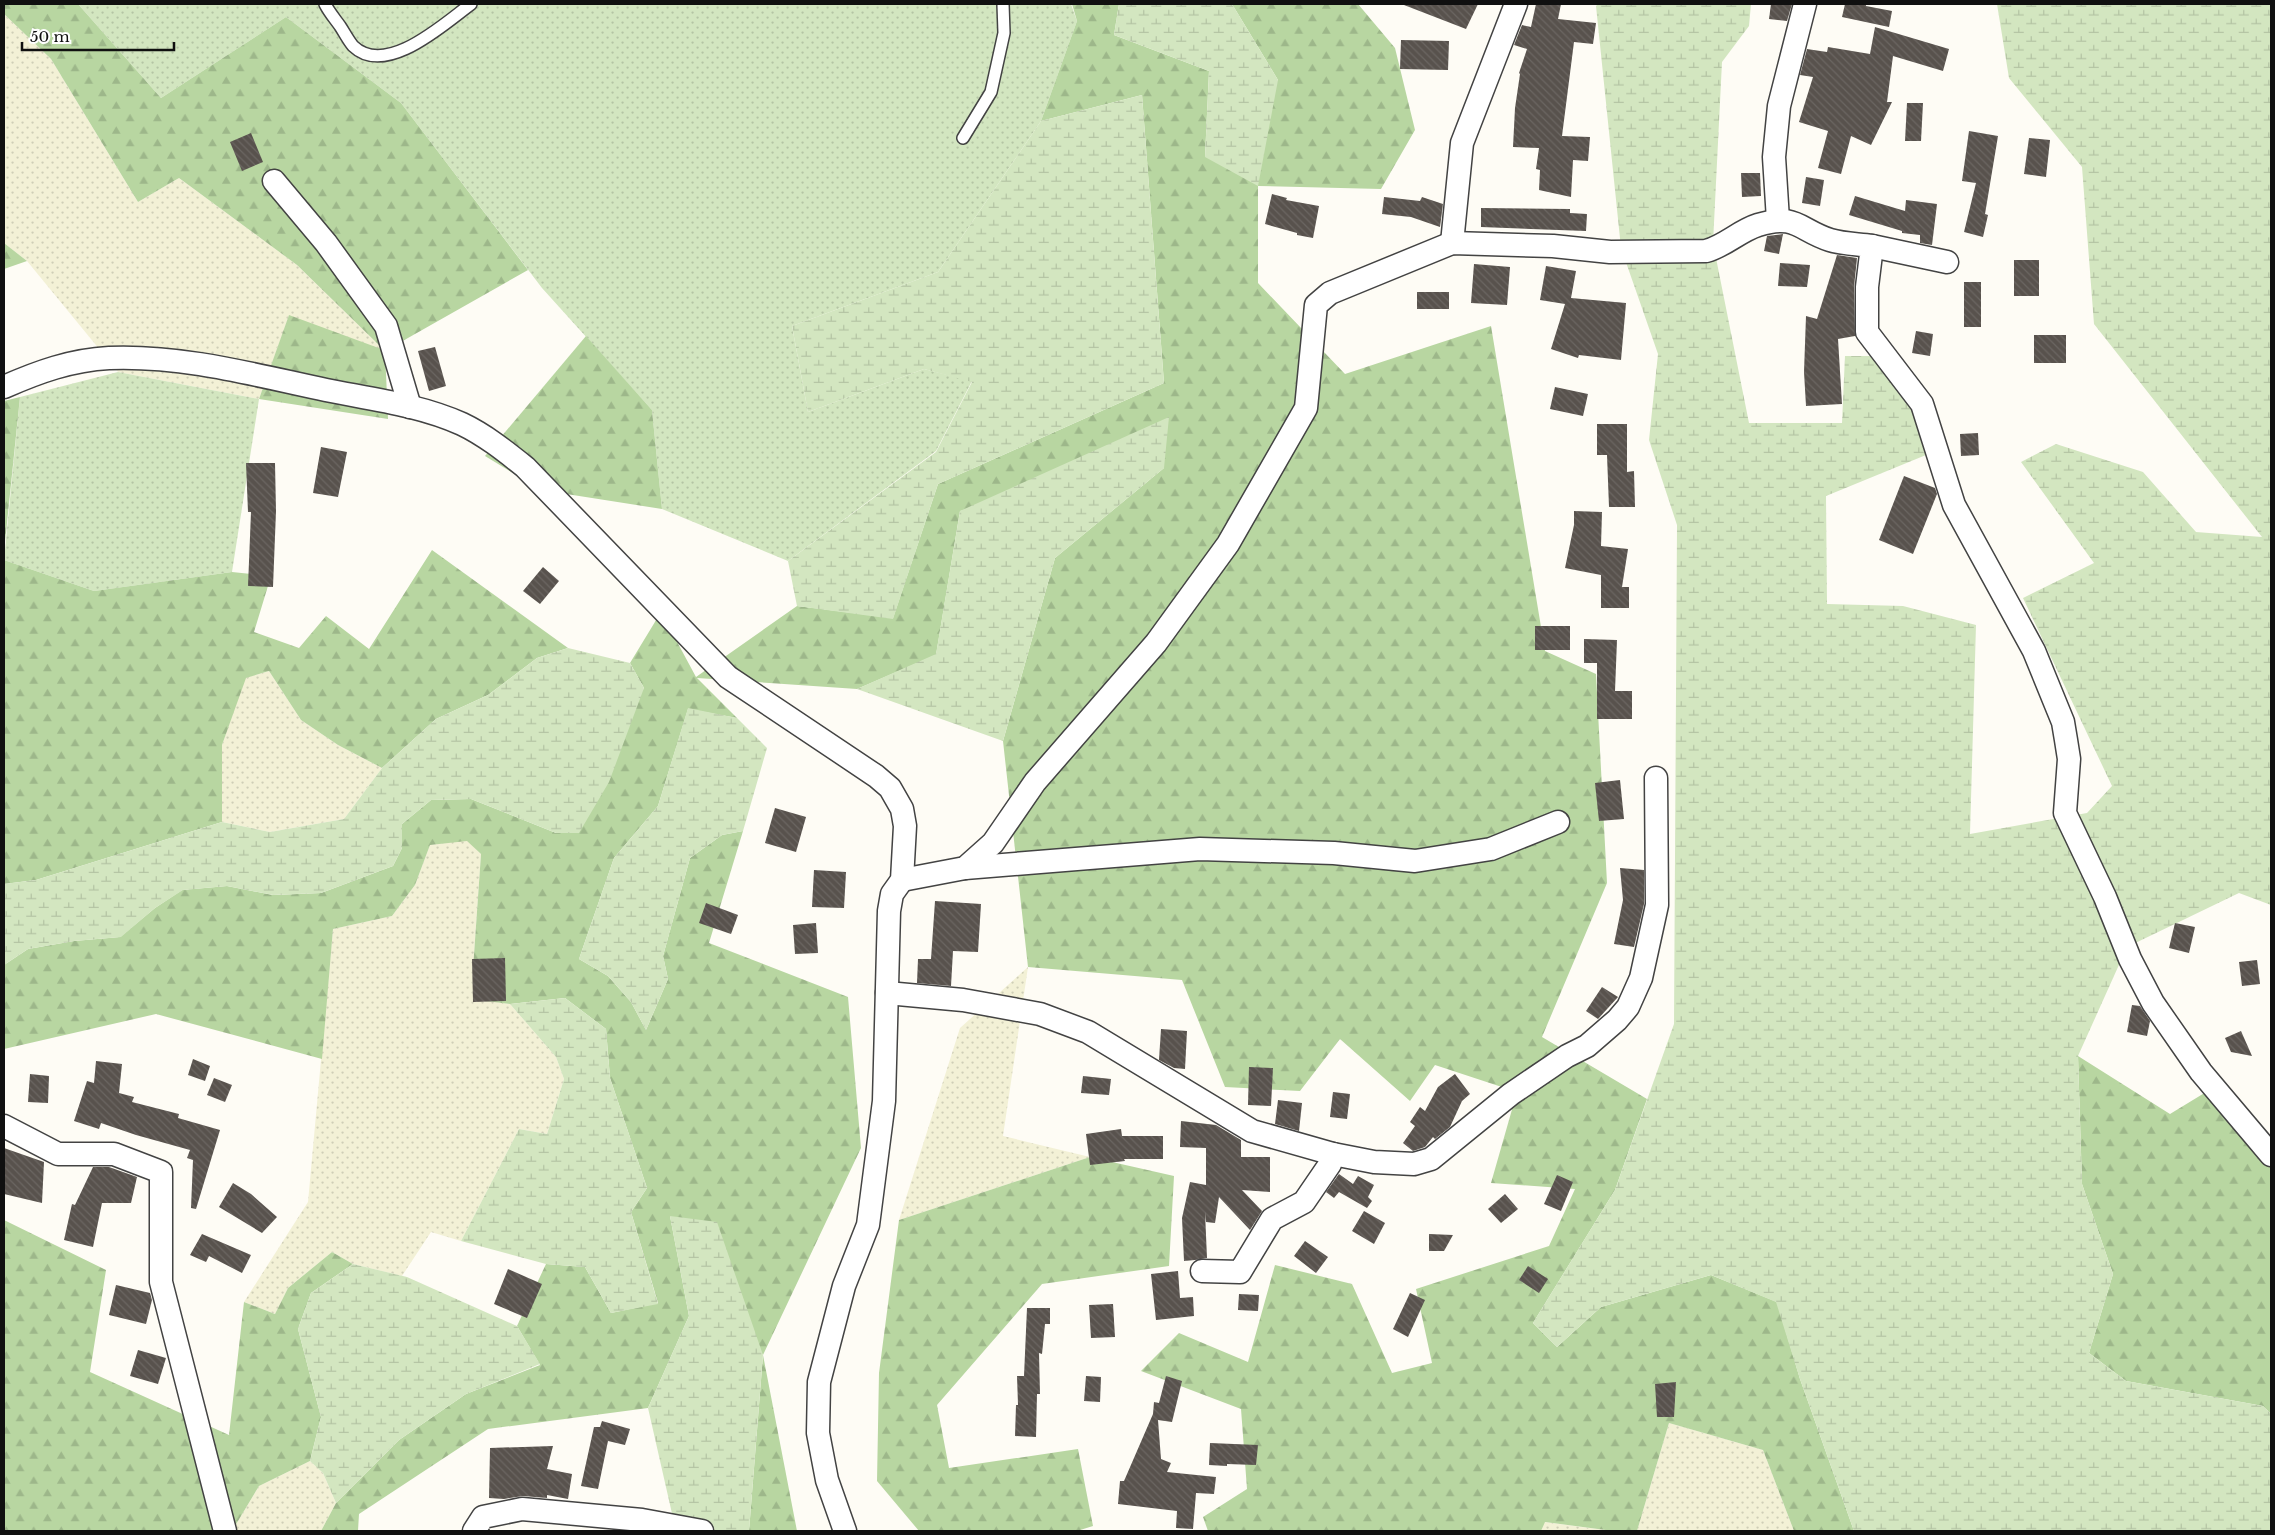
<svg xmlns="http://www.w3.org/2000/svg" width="2275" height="1535" font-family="'Libre Baskerville',serif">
<defs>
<pattern id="farmland-dots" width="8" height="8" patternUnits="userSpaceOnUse" patternTransform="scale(1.25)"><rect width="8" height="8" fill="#f3f1d6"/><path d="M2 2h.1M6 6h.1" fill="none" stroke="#cfceb7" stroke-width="1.8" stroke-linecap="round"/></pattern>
<pattern id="grass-dots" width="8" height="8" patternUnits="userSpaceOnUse" patternTransform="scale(1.25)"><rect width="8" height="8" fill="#d3e6c0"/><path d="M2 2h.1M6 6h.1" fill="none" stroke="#b4c4a4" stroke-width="1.8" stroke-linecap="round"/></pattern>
<pattern id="forest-firs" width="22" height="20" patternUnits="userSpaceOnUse" patternTransform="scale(1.25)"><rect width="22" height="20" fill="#b8d6a1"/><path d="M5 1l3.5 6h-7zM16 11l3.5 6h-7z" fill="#9db78a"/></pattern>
<pattern id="wetland-marsh" width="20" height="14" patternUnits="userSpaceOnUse" patternTransform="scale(1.25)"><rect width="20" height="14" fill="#d3e6c0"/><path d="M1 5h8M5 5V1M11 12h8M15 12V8" fill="none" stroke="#b4c4a4"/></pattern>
<pattern id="building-back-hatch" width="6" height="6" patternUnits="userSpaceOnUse" patternTransform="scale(1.25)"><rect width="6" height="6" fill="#58524d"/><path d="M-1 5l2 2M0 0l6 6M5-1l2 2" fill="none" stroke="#6b6662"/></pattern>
</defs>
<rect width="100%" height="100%" fill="#fefcf5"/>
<g fill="url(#farmland-dots)">
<path d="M4,14L51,59L138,202L179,178L297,265L385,351L289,316L259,399L118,372L27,261L4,243Z"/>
<path d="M269,671L301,720L338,745L382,768L344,819L270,832L222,822V745L245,678Z"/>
<path d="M467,840L481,854L473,969L477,999L510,1004L556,1057L564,1079L547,1134L519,1129L461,1241L431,1232L402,1276L353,1264L332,1252L288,1288L275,1314L244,1302L308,1202L333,929L392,916L415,885L430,845Z"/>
<path d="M1028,967L1003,1136L1090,1157L899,1220L960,1028Z"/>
<path d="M1669,1423L1763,1450L1794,1531H1637Z"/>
<path d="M310,1461L323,1473L336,1503L321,1531H232L259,1486Z"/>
<path d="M1544,1522L1613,1531H1541Z"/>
</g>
<g fill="url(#grass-dots)">
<path d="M78,4H1071L1077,21L1041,121L938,272L792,326L808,412L924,369L972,381L936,451L788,561L662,509L652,410L542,288L401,103L286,17L161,98Z"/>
<path d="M118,372L259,399L232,572L94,591L4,560L20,397Z"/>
</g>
<g fill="url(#forest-firs)">
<path d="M4,4H78L161,98L286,17L401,103L528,270L385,351L388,419L259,399L289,315L384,350L297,265L179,178L138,202L51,59L4,14Z"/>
<path d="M1072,4H1119L1114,35L1209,71L1205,157L1278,80L1232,4H1358L1395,48L1415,130L1381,189L1258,186V283L1345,374L1491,326L1545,651L1596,674L1607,883L1542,1037L1647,1099L1615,1190L1533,1323L1557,1347L1601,1307L1711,1275L1777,1302L1800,1379L1854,1531H1794L1763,1450L1669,1423L1637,1531H1613L1545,1522L1541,1531H1208L1203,1517L1247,1489L1241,1409L1141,1371L1179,1333L1248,1362L1275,1265L1352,1284L1392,1373L1432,1363L1416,1289L1549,1246L1575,1189L1491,1183L1517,1092L1435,1065L1410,1101L1340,1039L1300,1091L1225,1087L1182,980L1028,967L1003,741L1055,558L1164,468L960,511L936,655L857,689L697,678L737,718L688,709L658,806L614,858L579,959L608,976L631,1002L646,1030L668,979L663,956L690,858L722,835L743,831L709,943L848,997L861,1148L763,1355L797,1531H749L763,1355L670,1216L689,1316L648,1408L488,1429L359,1514L358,1531H321L336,1503L399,1440L466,1394L540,1365L517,1326L546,1264L585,1267L611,1313L658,1303L631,1212L647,1188L610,1078L606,1029L565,998L510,1004L477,1000L473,969L481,854L467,841L430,845L415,885L392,916L333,929L322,1059L156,1014L4,1049V965L28,949L74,941L120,937L155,908L182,890L227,886L273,895L321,893L393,866L402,848V824L431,800L471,799L556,833L644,688L630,663L661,612L696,677L797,606L893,618L938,484L1164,383L1142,95L1041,121L1077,21Z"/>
<path d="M4,243L27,261L4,269Z"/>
<path d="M586,336L652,410L662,509L541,490L485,456Z"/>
<path d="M20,397L4,552V401Z"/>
<path d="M432,550L568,648L537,658L488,695L436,719L382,768L338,745L301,720L269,671L246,678L222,745V822L36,880L4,884V560L94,591L232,572L271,576L254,632L299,648L326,616L369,649Z"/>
<path d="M2078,1056L2170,1114L2211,1089L2271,1162V1414L2263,1406L2126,1381L2089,1353L2113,1274L2082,1184Z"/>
<path d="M1090,1157L1174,1176L1169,1266L1042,1284L937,1405L949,1468L1078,1449L1093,1526L1077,1531H919L877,1481L879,1373L899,1220Z"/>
<path d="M4,1220L106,1270L90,1372L229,1435L244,1302L275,1314L288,1288L332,1252L353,1264L311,1293L298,1329L321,1417L310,1461L259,1486L232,1531H4Z"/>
</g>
<g fill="url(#wetland-marsh)">
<path d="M1119,4H1232L1278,80L1258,186L1205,157L1209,71L1114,35Z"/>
<path d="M1598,4H1751L1749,26L1722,62L1713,243L1749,423H1842L1845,356H1882L1920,400L1926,455L1826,496L1827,604L1903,606L1976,625L1970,834L2087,813L2112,786L2023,598L2094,563L2021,462L2056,444L2143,472L2196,532L2262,537L2094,324L2082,167L2009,78L1997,4H2271V905L2239,893L2127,947L2078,1056L2082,1184L2113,1274L2089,1353L2126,1381L2263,1406L2271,1414V1531H1854L1800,1379L1776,1302L1711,1275L1601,1307L1557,1347L1533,1323L1615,1190L1674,1024L1677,525L1649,440L1658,354L1621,248L1596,6Z"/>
<path d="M1142,95L1164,383L938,484L893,619L797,606L788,561L936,452L972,382L924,369L808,412L792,326L938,272L1041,121Z"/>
<path d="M1169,417L1164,468L1055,558L1003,741L857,689L936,654L960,511Z"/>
<path d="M568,648L630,663L644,688L609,782L579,833H556L471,799L431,800L402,824V848L393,866L321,893L273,895L227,886L183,890L155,908L121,937L74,941L28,949L4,965V884L36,880L222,822L270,832L344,819L382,768L436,719L488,695L537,658Z"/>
<path d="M688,708L737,718L767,748L743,831L722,835L690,858L663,956L668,979L646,1030L631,1002L608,976L579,959L614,858L658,806Z"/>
<path d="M565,998L606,1029L610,1078L647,1188L631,1212L658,1304L611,1313L585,1267L546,1264L461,1241L519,1129L547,1134L564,1079L556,1057L510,1004Z"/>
<path d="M670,1216L717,1222L763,1355L749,1531H676L648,1408L689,1316Z"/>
<path d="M353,1264L407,1277L517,1326L540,1364L466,1394L399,1440L336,1503L323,1473L310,1461L321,1417L298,1329L311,1293Z"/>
</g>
<g fill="url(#building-back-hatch)">
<path d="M1404,4H1478L1466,29L1404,5Z"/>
<path d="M1536,4H1561L1558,19L1596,23L1593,44L1574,42L1562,136L1590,137L1588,161L1573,160L1571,197L1539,190L1540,170L1536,169L1539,148L1513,147L1515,108L1520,74L1519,73L1527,49L1514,45L1522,25L1531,27Z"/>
<path d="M1771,4H1792L1787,21L1769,19Z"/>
<path d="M1845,4H1866V6L1892,11L1889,27L1842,17Z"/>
<path d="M1875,27L1949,49L1943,71L1893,56L1887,102H1892L1871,145L1851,136L1841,174L1818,168L1828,131L1799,122L1813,77L1800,75L1807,49L1827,52L1828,47L1870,54Z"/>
<path d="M1401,40L1449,41L1448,70L1400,69Z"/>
<path d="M1907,103H1923L1921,141H1905Z"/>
<path d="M1969,131L1998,136L1985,214L1988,215L1983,237L1964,232L1976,183L1962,181Z"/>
<path d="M251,133L263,162L242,171L230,142Z"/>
<path d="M2029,138L2050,140L2046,177L2024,174Z"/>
<path d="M1741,173H1760L1761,196L1742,197Z"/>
<path d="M1806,177L1824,180L1820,206L1802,203Z"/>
<path d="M1272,194L1287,198L1286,200L1319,206L1313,238L1297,235V233L1265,224Z"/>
<path d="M1855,196L1905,211L1906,200L1937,204L1932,245L1920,243V235L1902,233V231L1849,215Z"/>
<path d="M1384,197L1420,201L1422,197L1443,204L1440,227L1411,217L1382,214Z"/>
<path d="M1481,208L1570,209V213L1587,214L1586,231L1481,227Z"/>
<path d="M1783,234L1779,254L1764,251L1767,236Z"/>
<path d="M1837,255L1857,258L1854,287L1855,336L1838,339L1842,404L1806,406L1804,372L1806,316L1817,319Z"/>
<rect x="2014" y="260" width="25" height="36"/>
<path d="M1780,263L1810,265L1807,287L1778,286Z"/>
<path d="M1474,264L1510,267L1507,305L1471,303Z"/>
<path d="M1546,266L1576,271L1571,298L1626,303L1621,360L1579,355L1578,358L1551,349L1565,304L1540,300Z"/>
<rect x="1964" y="282" width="17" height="45"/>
<rect x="1417" y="292" width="32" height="17"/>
<path d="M1916,331L1933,334L1930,356L1912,353Z"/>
<rect x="2034" y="335" width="32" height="28"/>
<path d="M435,347L446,386L429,391L418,351Z"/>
<path d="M1555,387L1588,394L1583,416L1550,409Z"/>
<path d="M1597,424H1627V472L1634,471L1635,507H1609L1607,455H1597Z"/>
<path d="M1978,433L1979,455L1961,456L1960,434Z"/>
<path d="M321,447L347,452L338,497L313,493Z"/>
<path d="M246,463H275L276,511L273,587L248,586L251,512H248Z"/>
<path d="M1904,476L1935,488L1937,494L1913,554L1879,540Z"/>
<path d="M1574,511L1602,512L1601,546L1628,549L1622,587H1629V608H1601V575L1565,568L1574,525Z"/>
<path d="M543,567L559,581L540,604L523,591Z"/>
<rect x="1535" y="626" width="35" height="24"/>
<path d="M1584,639L1617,640L1615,691H1632V719H1597V663H1584Z"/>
<path d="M1620,780L1624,819L1599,821L1595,783Z"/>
<path d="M775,808L806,817L796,852L765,843Z"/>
<path d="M1620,868L1644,870V904L1634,947L1614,944L1623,900Z"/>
<path d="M814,870L846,872L844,908L812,907Z"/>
<path d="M935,901L981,904L978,952L953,951L951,986L917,983L918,959H931Z"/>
<path d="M706,903L738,915L731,934L699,923Z"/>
<path d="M816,923L818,953L795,954L793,925Z"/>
<path d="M2175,923L2195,927L2189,953L2169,948Z"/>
<path d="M505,958L506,1001L473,1002L472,959Z"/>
<path d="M2257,960L2260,984L2242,986L2239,962Z"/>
<path d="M1602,987L1618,997L1598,1019L1586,1011Z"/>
<path d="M2132,1005L2140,1006L2150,1021L2147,1036L2127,1032Z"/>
<path d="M1161,1029L1187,1031L1185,1069L1174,1068L1159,1060Z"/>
<path d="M2241,1031L2252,1056L2231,1052L2225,1038Z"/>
<path d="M193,1059L210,1066L205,1081L188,1075Z"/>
<path d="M96,1061L122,1064L119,1093L134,1097L132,1102L179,1114L178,1118L220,1130L196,1209L191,1208L193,1160L187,1158L190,1150L136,1135L101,1123L99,1129L74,1121L87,1081L94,1083Z"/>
<path d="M1249,1067L1273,1068L1271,1106L1248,1105Z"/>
<path d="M30,1074L49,1076L48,1103L28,1102Z"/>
<path d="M1455,1074L1470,1094L1462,1101L1450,1127L1435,1139L1433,1137L1425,1147L1413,1151L1403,1143L1415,1126L1410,1122L1420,1107L1425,1111L1438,1087Z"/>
<path d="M1083,1076L1111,1079L1109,1095L1081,1093Z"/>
<path d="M214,1078L232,1085L225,1102L207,1095Z"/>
<path d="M1333,1092L1350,1094L1347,1119L1330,1117Z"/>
<path d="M1278,1100L1302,1103L1299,1131L1275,1124Z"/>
<path d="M1181,1121L1216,1125L1241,1140V1157H1270V1192L1242,1190L1262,1211L1250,1230L1219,1197L1215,1223L1206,1222L1205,1212L1207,1258L1195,1260L1184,1261L1182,1218L1190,1182L1206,1185V1148L1180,1147Z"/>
<path d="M1121,1129L1122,1136H1163V1159H1124L1125,1161L1090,1165L1086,1134Z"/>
<path d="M4,1148L44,1162L42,1203L4,1194Z"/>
<path d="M93,1167H109L137,1177L131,1203H102L93,1247L64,1240L72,1204L75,1205Z"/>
<path d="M1339,1174L1353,1184L1358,1176L1374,1185L1368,1197L1372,1201L1367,1208L1339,1192L1334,1198L1326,1192Z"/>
<path d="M1557,1175L1573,1182L1561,1211L1544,1204Z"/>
<path d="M233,1183L251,1194L277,1217L262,1233L219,1207Z"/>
<path d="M1505,1194L1518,1209L1501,1223L1488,1209Z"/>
<path d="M1364,1211L1385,1223L1374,1244L1352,1231Z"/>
<path d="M202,1234L251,1255L242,1273L209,1256L206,1262L190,1255Z"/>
<path d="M1429,1234L1453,1235L1444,1251H1429Z"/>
<path d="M1305,1241L1328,1257L1316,1273L1294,1256Z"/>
<path d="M1528,1266L1548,1279L1539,1293L1519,1280Z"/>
<path d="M508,1269L542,1284L527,1318L494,1304Z"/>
<path d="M1178,1271L1180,1298L1193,1297L1194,1316L1156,1320L1151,1274Z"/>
<path d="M116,1285L150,1293L152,1300L146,1324L109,1315Z"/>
<path d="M1410,1293L1425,1300L1408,1337L1393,1329Z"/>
<path d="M1239,1294L1259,1295L1258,1311L1238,1310Z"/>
<path d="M1113,1304L1115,1337L1091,1338L1089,1305Z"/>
<path d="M1027,1308H1050V1324H1045L1042,1354L1039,1353L1040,1394H1037L1036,1437L1015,1436L1016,1405H1018L1017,1376H1024Z"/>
<path d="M138,1350L166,1358L158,1384L130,1376Z"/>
<path d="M1086,1376L1101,1377L1100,1402L1084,1401Z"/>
<path d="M1166,1376L1182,1381L1172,1422L1158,1420L1161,1459L1171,1463L1167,1472L1216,1477L1214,1494L1196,1493L1193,1529L1176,1528L1177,1511L1118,1504L1120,1481H1124L1153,1414L1154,1402L1159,1403Z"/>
<path d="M1676,1382L1674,1417H1657L1655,1384Z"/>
<path d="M602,1421L630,1429L625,1445L608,1441L598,1489L581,1486L594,1427H600Z"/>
<path d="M1210,1443L1258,1445L1256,1465L1227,1464V1466L1209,1465Z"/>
<path d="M553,1446L547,1469L572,1474L568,1499L547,1495V1498L523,1496L504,1499L489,1498L490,1448Z"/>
</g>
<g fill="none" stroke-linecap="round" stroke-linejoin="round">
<defs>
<g id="lane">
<path d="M325,4C329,12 335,19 340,26C344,32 348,40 353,46C386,78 445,23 471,4"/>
<path d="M963,138L991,92L1004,33L1003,4"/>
</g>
<g id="street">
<path d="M274,181L326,243L386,326L410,407"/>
<path d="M1778,220L1774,157L1779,106L1805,4"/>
<path d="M1452,243L1462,143L1516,4"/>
<path d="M1872,246L1947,262"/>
<path d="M4,387C38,372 71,360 109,358C182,355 255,375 326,390C371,399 420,405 462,424C485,435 505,451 525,467L728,677L876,776L890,788L902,809L905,826L902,880L892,894L889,911L884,1101L868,1225L844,1286L819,1382L818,1433L827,1480L845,1531"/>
<path d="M965,868L1200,849L1334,853L1415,861L1491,849L1558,822"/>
<path d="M902,880L965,868L993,843L1035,782L1156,643L1228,544L1306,408L1316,305L1330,293L1452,243L1553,246L1610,252L1706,251C1725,246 1739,231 1758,225C1796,213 1799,230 1830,240C1843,244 1858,244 1872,246L1867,287V332L1922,404L1954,505L2034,651L2063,722L2066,740L2069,759L2065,813L2105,897L2130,959L2153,1003L2201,1072L2271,1155"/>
<path d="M887,993L963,1000L1040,1014L1088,1032L1252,1131L1333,1154L1374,1162L1414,1164L1431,1159L1511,1094L1567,1056L1587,1046L1617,1020L1628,1007L1641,978L1657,905L1656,778"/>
<path d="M4,1126L58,1154H114L161,1172V1282L225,1531"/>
<path d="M1202,1271L1240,1272L1272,1219L1304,1202L1330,1164L1333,1154"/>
<path d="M474,1531L483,1517L522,1509L642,1520L702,1531"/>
</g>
</defs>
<use href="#lane" stroke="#434343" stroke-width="14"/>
<use href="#street" stroke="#434343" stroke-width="25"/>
<use href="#lane" stroke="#fff" stroke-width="11"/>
<use href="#street" stroke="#fff" stroke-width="22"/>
</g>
<rect width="2275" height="1535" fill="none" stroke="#101010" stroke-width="10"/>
<path d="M22 42v8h152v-8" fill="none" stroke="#101010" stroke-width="2.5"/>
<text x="30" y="42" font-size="15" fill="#101010" stroke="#ffffff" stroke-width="4" paint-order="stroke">50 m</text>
</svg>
